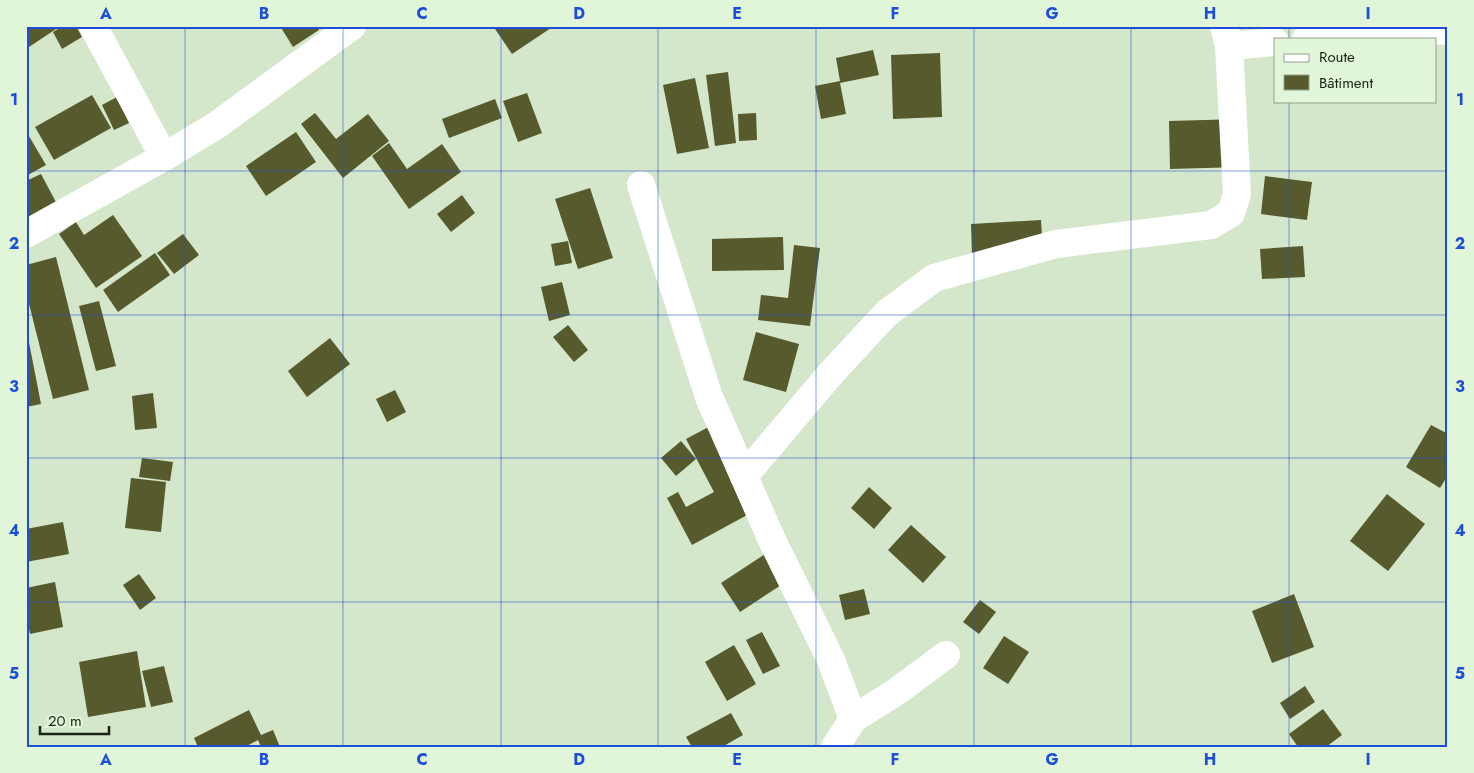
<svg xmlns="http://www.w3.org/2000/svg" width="1474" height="773" font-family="Jost,sans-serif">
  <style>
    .building { fill: #565a2d }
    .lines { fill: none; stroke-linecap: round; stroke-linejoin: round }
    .minor { stroke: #fff; stroke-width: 28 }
    .grid { fill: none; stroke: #1d4ed8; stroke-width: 1; stroke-opacity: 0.55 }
    .neatline { fill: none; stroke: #1d4ed8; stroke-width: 2 }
    .grid-label { font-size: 16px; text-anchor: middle; font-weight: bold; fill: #1d4ed8 }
  </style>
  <rect width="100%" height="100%" fill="#d4e7cb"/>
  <!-- building -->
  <g class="building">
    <path d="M26,26H54L56,29L26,49Z"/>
    <path d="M63,26H76L82,37L62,49L53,32Z"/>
    <path d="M280,26H317L319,30L293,47Z"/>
    <path d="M493,26H554L512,54Z"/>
    <path d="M873,50L879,75L840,83L846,114L821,119L815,86L840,81L836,58Z"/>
    <path d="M940,53L942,117L893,119L891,55Z"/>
    <path d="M728,72L736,143L715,146L706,75Z"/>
    <path d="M695,78L709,148L677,154L663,85Z"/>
    <path d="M527,93L542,133L518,142L503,101Z"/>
    <path d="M92,95L111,128L54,160L35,127Z"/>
    <path d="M117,97L129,123L114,130L102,105Z"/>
    <path d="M495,99L502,118L449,138L442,119Z"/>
    <path d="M315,113L336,139L368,114L389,141L343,178L301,124Z"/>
    <path d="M756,113L757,140L739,141L738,114Z"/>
    <path d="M1240,119L1241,167L1170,169L1169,121Z"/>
    <path d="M26,131L46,165L26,176Z"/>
    <path d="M296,132L316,162L266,196L246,166Z"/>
    <path d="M389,143L407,169L442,144L461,172L409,209L372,156Z"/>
    <path d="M41,174L58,206L26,222V181Z"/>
    <path d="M1265,176L1312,182L1307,220L1261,214Z"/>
    <path d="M590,188L613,258L578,269L555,199Z"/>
    <path d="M462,195L475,213L451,232L437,214Z"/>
    <path d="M113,215L142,256L96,288L59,234L76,222L84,235Z"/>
    <path d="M1041,220L1043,252L972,256L971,224Z"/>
    <path d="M183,234L199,255L174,274L157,253Z"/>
    <path d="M783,237L784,270L712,271V239Z"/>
    <path d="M568,241L572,263L555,266L551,244Z"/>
    <path d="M794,245L820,248L810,326L758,320L761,295L788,298Z"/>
    <path d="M1303,246L1305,277L1262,279L1260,249Z"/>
    <path d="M155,253L170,275L118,312L103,290Z"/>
    <path d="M56,257L89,390L53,399L26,292V265Z"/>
    <path d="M562,282L570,315L549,321L541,287Z"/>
    <path d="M99,301L116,366L96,371L79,306Z"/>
    <path d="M568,325L588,350L574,362L553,337Z"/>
    <path d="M26,327L41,404L26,407Z"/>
    <path d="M756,332L799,344L786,392L743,380Z"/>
    <path d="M330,338L350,364L307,397L288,371Z"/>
    <path d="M395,390L406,412L387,422L376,399Z"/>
    <path d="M153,393L157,428L135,430L132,396Z"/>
    <path d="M716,423L760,508L692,545L667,498L678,492L686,507L714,492L686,439Z"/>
    <path d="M1431,425L1448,434V475L1440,488L1406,467Z"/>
    <path d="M681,441L696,459L676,476L661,458Z"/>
    <path d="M142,458L173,462L170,481L139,477Z"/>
    <path d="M131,478L166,482L161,532L125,528Z"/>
    <path d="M869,487L892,508L874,529L851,508Z"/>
    <path d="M1387,494L1425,524L1388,571L1350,541Z"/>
    <path d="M63,522L69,554L26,562V529Z"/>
    <path d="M911,525L946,557L923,583L888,550Z"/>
    <path d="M779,545L798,574L740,612L721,583Z"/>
    <path d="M139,574L156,598L140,610L123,585Z"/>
    <path d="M55,582L63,627L30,634L26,614V588Z"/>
    <path d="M864,589L870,614L845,620L839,595Z"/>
    <path d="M1294,594L1314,647L1272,663L1252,611Z"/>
    <path d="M980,600L996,612L979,634L963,622Z"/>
    <path d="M762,632L780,666L763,674L746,640Z"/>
    <path d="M1004,636L1029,652L1008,684L983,668Z"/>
    <path d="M734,645L756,684L727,701L705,662Z"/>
    <path d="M137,651L146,707L88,717L79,662Z"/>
    <path d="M164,666L173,702L151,707L142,671Z"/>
    <path d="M1305,686L1315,702L1290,719L1280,703Z"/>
    <path d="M1323,709L1342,735L1326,747H1298L1289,734Z"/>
    <path d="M249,710L261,735L273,730L280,747H261L258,740L245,747H198L194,738Z"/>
    <path d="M731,713L743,735L722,747H692L686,737Z"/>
  </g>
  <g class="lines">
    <!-- minor -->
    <g class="minor">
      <path d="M93,26L164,157"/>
      <path d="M1306,39L1408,29L1448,31"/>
      <path d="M1229,46L1275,42"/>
      <path d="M641,185L709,397L772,540L831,660L853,719L835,747"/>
      <path d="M26,234L164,157L217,125L352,26"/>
      <path d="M744,476L833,371L887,313L934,278L1056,244L1211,225L1231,213L1237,194L1229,46L1224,26"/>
      <path d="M853,719L896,692L946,655"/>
    </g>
  </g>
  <!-- grid -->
  <path class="grid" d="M185,26V747M343,26V747M501,26V747M658,26V747M816,26V747M974,26V747M1131,26V747M1289,26V39M1289,101V747M26,171H1448M26,315H1448M26,458H1448M26,602H1448"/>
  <!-- border -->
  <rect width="1474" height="773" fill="none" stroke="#e1f5d8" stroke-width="55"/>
  <!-- legend -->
  <rect x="1274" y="38" width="162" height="65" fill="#e1f5d8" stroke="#92a18b"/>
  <rect x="1284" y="54" width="25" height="8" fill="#ffffff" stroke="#92a18b"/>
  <text x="1319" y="62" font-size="15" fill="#1b2217">Route</text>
  <rect x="1284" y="75" width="25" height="15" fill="#565a2d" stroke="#92a18b"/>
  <text x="1319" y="88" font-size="15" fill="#1b2217">Bâtiment</text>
  <!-- scale -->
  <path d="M40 726v8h69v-8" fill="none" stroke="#1b2217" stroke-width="2.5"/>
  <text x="48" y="726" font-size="15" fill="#1b2217" stroke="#e1f5d8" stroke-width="4" paint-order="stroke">20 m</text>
  <rect x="28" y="28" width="1418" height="718" class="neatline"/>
  <g class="grid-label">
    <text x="106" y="19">A</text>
    <text x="264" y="19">B</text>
    <text x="422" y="19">C</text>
    <text x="579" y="19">D</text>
    <text x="737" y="19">E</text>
    <text x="895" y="19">F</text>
    <text x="1052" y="19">G</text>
    <text x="1210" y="19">H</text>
    <text x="1368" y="19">I</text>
    <text x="14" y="105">1</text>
    <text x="1460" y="105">1</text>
    <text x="14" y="249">2</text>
    <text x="1460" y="249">2</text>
    <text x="14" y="392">3</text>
    <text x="1460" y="392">3</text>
    <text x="14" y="536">4</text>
    <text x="1460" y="536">4</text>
    <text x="14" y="679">5</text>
    <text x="1460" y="679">5</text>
    <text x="106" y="765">A</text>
    <text x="264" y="765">B</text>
    <text x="422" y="765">C</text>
    <text x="579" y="765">D</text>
    <text x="737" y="765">E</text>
    <text x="895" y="765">F</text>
    <text x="1052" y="765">G</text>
    <text x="1210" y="765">H</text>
    <text x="1368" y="765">I</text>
  </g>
</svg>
